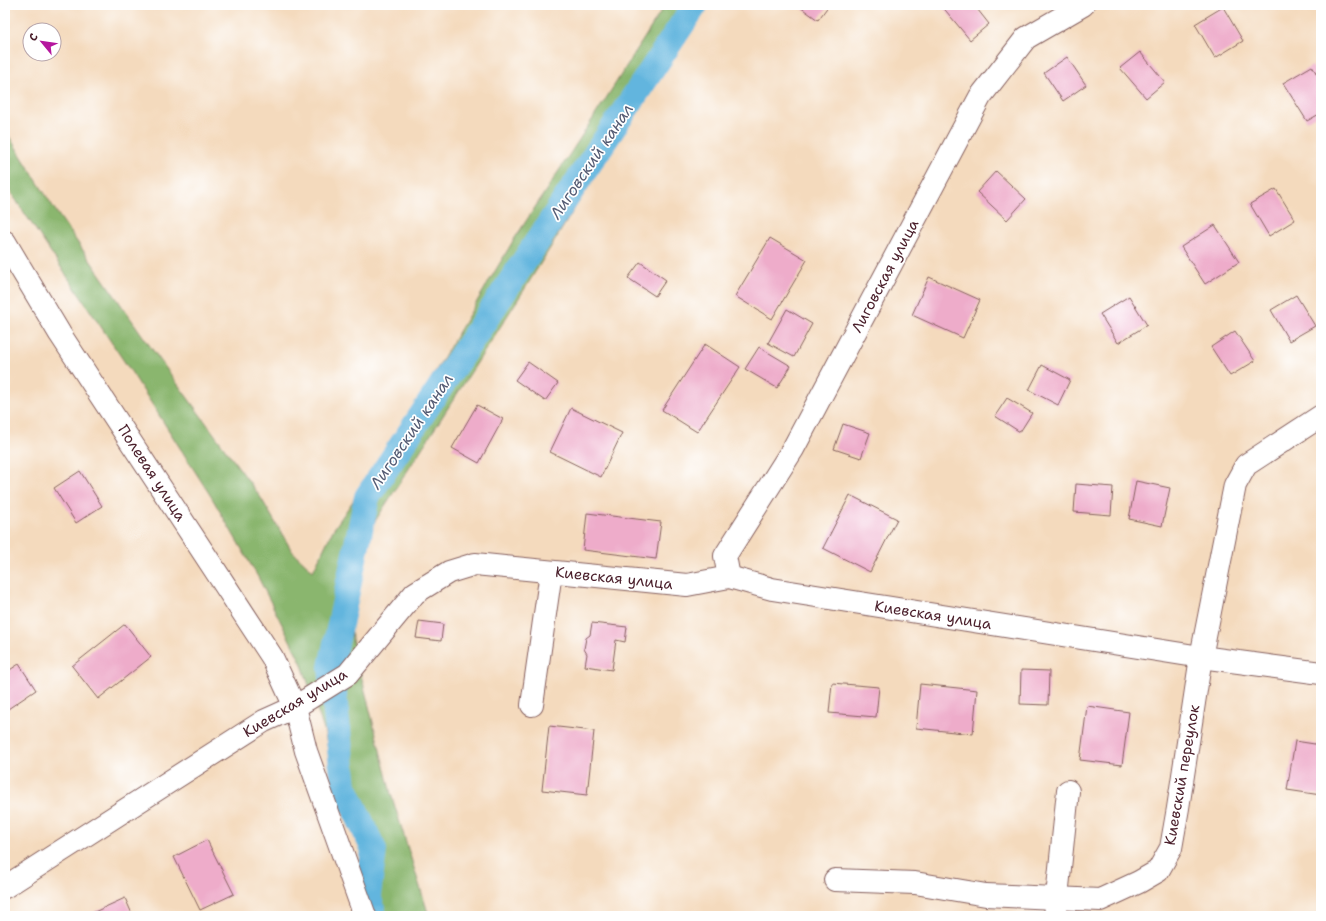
<svg xmlns="http://www.w3.org/2000/svg" width="1326" height="921" font-family="'Shantell Sans',sans-serif">
  <style>
    .forest { fill: #8ab66e; stroke: #6a6a4c }
    .lines { fill: none; stroke-linecap: round; stroke-linejoin: round }
    .canal { stroke: #62b5de; stroke-width: 26 }
    .building { fill: #eeacca }
    .minor-casing { stroke: #86605e; stroke-width: 24 }
    .minor { stroke: #fff; stroke-width: 22 }
    .labels { text-anchor: middle; stroke-width: 3.5; stroke-linejoin: round; paint-order: stroke }
    .street-label { font-size: 15px; fill: #4a1f2b; stroke: #fff }
    .water-label { font-size: 16px; font-style: italic; fill: #545b73; stroke: #fff }
  </style>
  <rect width="100%" height="100%" fill="#fff"/>
  <filter id="ink" filterUnits="userSpaceOnUse"><feTurbulence type="fractalNoise" baseFrequency=".025" numOctaves="2"/><feDisplacementMap in="SourceGraphic" scale="8" xChannelSelector="R" yChannelSelector="G"/><feConvolveMatrix kernelMatrix="1 2 1 2 8 2 1 2 1" color-interpolation-filters="sRGB"/></filter>
  <filter id="wash" filterUnits="userSpaceOnUse"><feTurbulence type="fractalNoise" baseFrequency=".012" numOctaves="4" result="noise"/><feDisplacementMap in="SourceGraphic" scale="16" xChannelSelector="R" yChannelSelector="G"/><feGaussianBlur stdDeviation="0.9" result="paint"/><feColorMatrix in="noise" values="0 0 0 0 0 0 0 0 0 0 0 0 0 0 0 0 0 1.4 0 .05"/><feComposite in="paint" operator="in"/></filter>
  <g filter="url(#wash)">
    <rect width="100%" height="100%" fill="#f4dabd"/>
    <!-- forest -->
    <path class="forest" d="M665,5H707L640,103L524,290L370,529L350,614L352,639L391,794L429,916H378L364,851L338,795L324,730L301,662L258,577L212,498L134,376L5,184V130L57,213L152,349L261,498L292,551L313,571L333,530L392,444L513,241L605,100Z"/>
    <g class="lines">
      <!-- canal -->
      <path class="canal" d="M374,916L368,895L374,850L344,786L331,667L367,497L695,5"/>
    </g>
    <g id="blocks">
      <!-- building -->
      <g class="building">
        <path d="M802,5H829L818,20L800,7Z"/>
        <path d="M941,5H974L989,24L970,40Z"/>
        <path d="M1223,7L1243,41L1215,58L1195,24Z"/>
        <path d="M1140,52L1165,82L1146,98L1120,68Z"/>
        <path d="M1067,57L1086,85L1063,101L1044,73Z"/>
        <path d="M1312,66L1321,81V113L1307,121L1283,83Z"/>
        <path d="M996,171L1026,199L1007,220L977,192Z"/>
        <path d="M1276,189L1295,220L1269,236L1250,204Z"/>
        <path d="M1215,225L1239,262L1205,284L1181,247Z"/>
        <path d="M770,238L807,260L772,319L735,296Z"/>
        <path d="M640,262L666,280L655,296L628,278Z"/>
        <path d="M929,277L980,300L963,338L912,315Z"/>
        <path d="M1296,295L1315,326L1289,341L1271,310Z"/>
        <path d="M1129,296L1147,325L1118,343L1100,314Z"/>
        <path d="M787,309L812,324L794,357L768,343Z"/>
        <path d="M1235,331L1255,361L1230,376L1211,347Z"/>
        <path d="M705,344L740,367L697,432L662,410Z"/>
        <path d="M759,347L791,366L777,388L745,369Z"/>
        <path d="M528,362L558,383L545,401L515,380Z"/>
        <path d="M1042,365L1070,380L1058,405L1029,390Z"/>
        <path d="M1007,398L1032,413L1020,432L995,416Z"/>
        <path d="M477,405L503,419L479,463L452,448Z"/>
        <path d="M571,408L622,433L601,477L550,452Z"/>
        <path d="M843,424L870,433L861,458L834,449Z"/>
        <path d="M80,471L102,506L76,523L54,488Z"/>
        <path d="M1136,481L1170,488L1162,526L1129,519Z"/>
        <path d="M1076,484L1113,487L1111,515L1074,512Z"/>
        <path d="M850,495L897,519L870,572L823,548Z"/>
        <path d="M587,513L661,522L656,559L583,550Z"/>
        <path d="M419,621L443,624L441,641L416,638Z"/>
        <path d="M592,623L627,627L625,642L616,640L612,670L585,666L587,654L584,649L586,638L590,635Z"/>
        <path d="M125,624L151,657L98,699L72,666Z"/>
        <path d="M19,664L36,690L5,711V673Z"/>
        <path d="M1021,670L1049,671L1048,705L1020,704Z"/>
        <path d="M832,683L879,687L876,717L829,713Z"/>
        <path d="M920,684L977,690L973,734L916,728Z"/>
        <path d="M1087,706L1129,712L1122,765L1080,760Z"/>
        <path d="M549,726L594,731L587,795L542,790Z"/>
        <path d="M1295,741L1321,745V795L1287,790Z"/>
        <path d="M207,840L234,894L200,910L174,857Z"/>
        <path d="M125,898L133,916H91L90,914Z"/>
      </g>
    </g>
  </g>
  <g filter="url(#ink)">
    <use href="#blocks" fill-opacity="0" stroke="#86605e" stroke-width="1"/>
    <g class="lines">
      <!-- minor casing -->
      <g class="minor-casing">
        <g id="minor">
          <path d="M5,242L60,334L272,657L295,707L306,751L365,916"/>
          <path d="M729,577L725,556L793,449L980,97L1026,38L1083,5"/>
          <path d="M532,705L551,572"/>
          <path d="M835,880L915,883L986,895L1100,900L1139,882L1158,871L1171,848L1178,808L1201,657L1235,485L1246,465L1321,416"/>
          <path d="M5,887L264,721L295,707L348,674L415,593L449,572L475,564L687,585L729,577L772,589L1201,657L1321,673"/>
          <path d="M1055,916L1068,791"/>
        </g>
      </g>
      <!-- minor -->
      <use href="#minor" class="minor"/>
    </g>
  </g>
  <g class="labels">
    <!-- street labels -->
    <g class="street-label">
      <text transform="translate(885 276) rotate(-62)" y="5">Лиговская улица</text>
      <text transform="translate(152 473) rotate(57)" y="5">Полевая улица</text>
      <text transform="translate(614 578) rotate(6)" y="5">Киевская улица</text>
      <text transform="translate(933 615) rotate(9)" y="5">Киевская улица</text>
      <text transform="translate(295 703) rotate(-31)" y="5">Киевская улица</text>
      <text transform="translate(1182 775) rotate(-80)" y="5">Киевский переулок</text>
    </g>
    <!-- water labels -->
    <g class="water-label">
      <text transform="translate(591 161) rotate(-56)" y="6">Лиговский канал</text>
      <text transform="translate(411 431) rotate(-56)" y="6">Лиговский канал</text>
    </g>
  </g>
  <!-- margin -->
  <rect width="1326" height="921" fill="none" stroke="#fff" stroke-width="20"/>
  <!-- north arrow -->
  <g transform="translate(42 42) rotate(299)"><circle r="19" fill="#ffffff" stroke="#b7a5aa"/>
  <path d="M0-3L7 15L0 10L-7 15Z" fill="#b5179e"/>
  <text y="-6" font-size="11" font-weight="bold" text-anchor="middle" fill="#4a1f2b">С</text>
  </g>
</svg>
